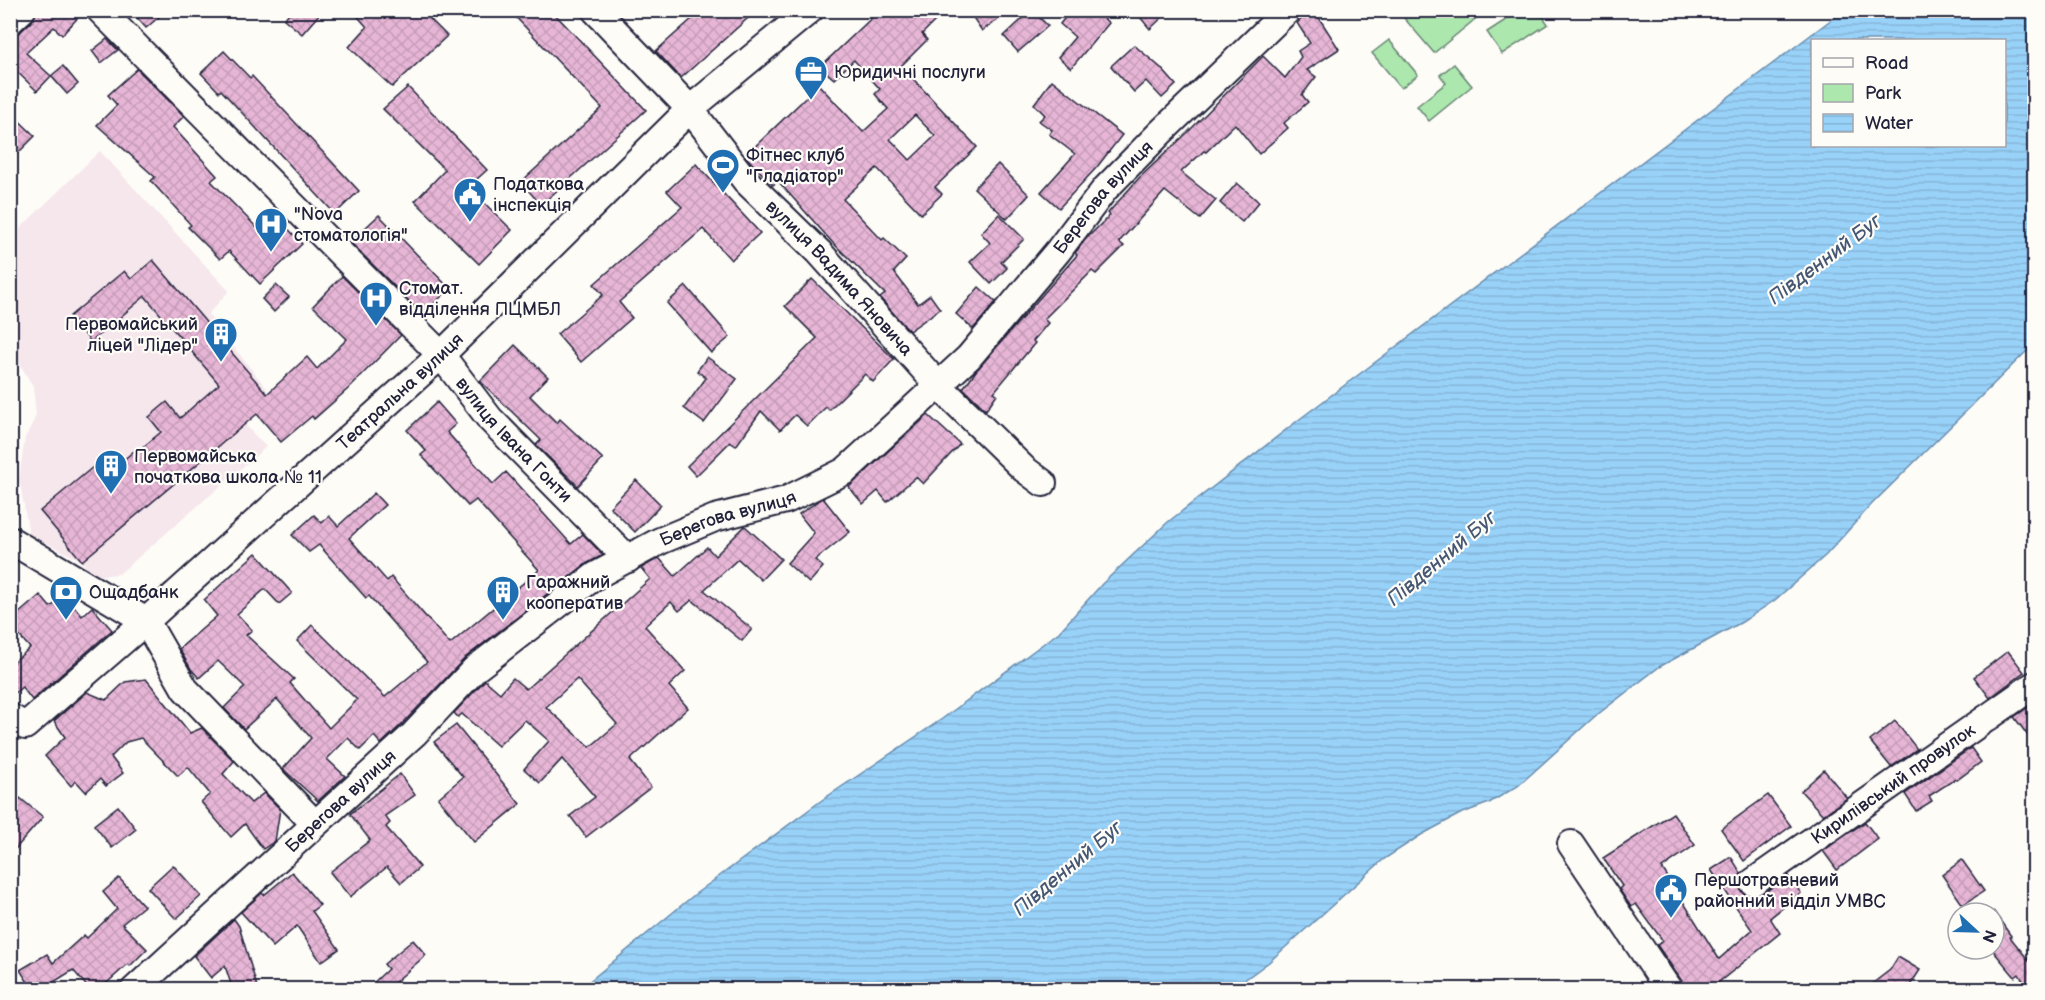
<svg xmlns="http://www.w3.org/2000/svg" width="2045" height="1000" font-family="'Balsamiq Sans',sans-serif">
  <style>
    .built { fill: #f6e7ed }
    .green { fill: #ace7ad; stroke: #678474; stroke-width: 1.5 }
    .water { fill: url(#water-rules); stroke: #698cad; stroke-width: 1.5; fill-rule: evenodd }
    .building { fill: url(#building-cross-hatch); stroke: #22223b; stroke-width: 1.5; fill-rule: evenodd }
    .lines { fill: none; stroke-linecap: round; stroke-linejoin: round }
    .minor-casing { stroke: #22223b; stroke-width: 30 }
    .minor { stroke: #fdfcf7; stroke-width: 26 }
    .labels { text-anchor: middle; stroke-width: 4.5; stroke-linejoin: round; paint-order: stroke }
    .poi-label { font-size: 18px; fill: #22223b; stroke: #fdfcf7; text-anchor: start }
    .street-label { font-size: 18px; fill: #22223b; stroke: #fdfcf7 }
    .water-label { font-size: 20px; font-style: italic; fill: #465774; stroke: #fdfcf7 }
  </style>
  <defs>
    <pattern id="water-rules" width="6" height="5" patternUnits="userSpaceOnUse" patternTransform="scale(1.5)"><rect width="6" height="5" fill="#99d2f9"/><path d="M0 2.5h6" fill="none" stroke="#84b4d6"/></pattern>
    <pattern id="building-cross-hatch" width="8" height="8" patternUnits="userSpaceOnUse" patternTransform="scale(1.5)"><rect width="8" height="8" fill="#e7b6d6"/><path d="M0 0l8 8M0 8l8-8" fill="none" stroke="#c69cb9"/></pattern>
  </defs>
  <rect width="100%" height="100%" fill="#fdfcf7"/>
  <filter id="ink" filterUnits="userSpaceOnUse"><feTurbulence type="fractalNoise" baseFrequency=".0167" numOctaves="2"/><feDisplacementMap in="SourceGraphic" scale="12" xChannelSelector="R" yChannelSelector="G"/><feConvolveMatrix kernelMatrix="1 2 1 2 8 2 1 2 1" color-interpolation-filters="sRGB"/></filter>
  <g filter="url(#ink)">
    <!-- built -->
    <path class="built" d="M100,151L229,291L208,314L267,389L266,393L238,417L266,447L119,574L92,576L82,561L29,534L19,478L25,438L36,416L33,386L11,350V237Z"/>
    <!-- green -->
    <g class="green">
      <path d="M1521,10L1539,11L1548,24L1502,54L1487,32Z"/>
      <path d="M1398,11H1485L1434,53Z"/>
      <path d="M1389,40L1418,75L1401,88L1372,53Z"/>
      <path d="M1454,64L1472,86L1429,121L1417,106L1446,83L1440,75Z"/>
    </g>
    <!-- water -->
    <path class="water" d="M1844,10L2034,11V344L1872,504L1826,555L1775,600L1742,622L1659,667L1593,718L1518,786L1489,803L1460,814L1421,835L1384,859L1269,962L1232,989H580L694,895L822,800L942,719L1059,632L1102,584L1168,522L1301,418ZM1812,40H2004V146H1812Z"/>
    <!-- building -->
    <g class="building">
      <path d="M37,10H85L62,35L54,27L26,53L51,76L37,91L12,67L10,69V36L20,32L32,21Z"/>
      <path d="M130,10H167L146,28Z"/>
      <path d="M292,10H323L302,34L284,19Z"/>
      <path d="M352,10H421L447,36L392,87L349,47L367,27Z"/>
      <path d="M509,10H551L646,110L541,205L521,182L602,108Z"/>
      <path d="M702,10H757L681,78L656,51Z"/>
      <path d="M880,10H946L922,34L927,40L901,66L977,147L935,187L942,194L921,214L877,168L843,199L882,240L884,238L906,259L894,272L918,304L930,295L940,309L909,331L880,298L885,294L832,242L778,181L773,185L745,156L819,85L863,132L888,109L875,94L880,89L854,60L834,79L820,67ZM915,115L935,136L910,160L890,139Z"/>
      <path d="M968,10H992L998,19L982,31Z"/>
      <path d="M1032,10L1048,26L1018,52L1004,36Z"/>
      <path d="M1071,10H1094L1109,23L1071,68L1058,57L1075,37L1060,24Z"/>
      <path d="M1134,10H1170L1150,29Z"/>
      <path d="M1312,10H1314L1339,49L1307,70L1316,77L1302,95L1308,102L1284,123L1288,128L1259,154L1235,124L1206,152L1204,151L1181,172L1216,200L1200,219L1165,191L1119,242L1124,246L1096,274L1092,271L1044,319L1048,323L1033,341L1035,343L994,392L997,394L986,410L963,388L976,371L1077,255L1075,253L1085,240L1110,215L1108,213L1139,178L1187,133L1263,56L1285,78L1301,57L1298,51L1310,43L1297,23Z"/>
      <path d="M107,39L118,50L101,63L92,51Z"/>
      <path d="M1134,45L1161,68L1176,85L1162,98L1146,81L1134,92L1111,66Z"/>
      <path d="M224,51L250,78L252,76L359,191L335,214L221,90L219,92L201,73Z"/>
      <path d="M63,66L78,84L67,94L51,76Z"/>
      <path d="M137,69L184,116L173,127L217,176L211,181L266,237L282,222L302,244L260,284L229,251L220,259L188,227L191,225L151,181L155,177L97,125L117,105L108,95Z"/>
      <path d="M1052,80L1122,135L1097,167L1059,208L1041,192L1075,154L1049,134L1052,130L1039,121L1045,115L1034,104Z"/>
      <path d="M408,87L487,170L468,187L512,230L479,264L415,201L445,170L383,109Z"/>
      <path d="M10,112L35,136L10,161Z"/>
      <path d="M696,164L760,233L731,260L703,229L619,302L632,318L581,362L557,334L603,295L594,284L682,207L667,191Z"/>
      <path d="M998,164L1029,195L1007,219L974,188Z"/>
      <path d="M1237,183L1259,202L1242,222L1220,203Z"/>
      <path d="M999,214L1024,239L1001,262L1007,268L991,284L970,262L990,243L981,233Z"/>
      <path d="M379,215L450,289L422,314L350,242Z"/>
      <path d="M153,260L267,394L307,357L317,369L347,339L313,306L342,276L401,335L348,389L314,419L312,416L281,442L257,414L82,561L40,511L99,462L108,473L134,451L136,453L161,432L149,417L167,402L180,418L219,384L145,296L91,342L70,316L124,271L131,279Z"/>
      <path d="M812,279L894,359L873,382L865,374L829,410L826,407L807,426L795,415L780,430L761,411L736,446L730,442L696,476L687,466L817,338L785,306Z"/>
      <path d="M276,285L289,297L274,312L262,299Z"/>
      <path d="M686,286L730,337L711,353L667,303Z"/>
      <path d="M979,287L996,302L973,329L956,314Z"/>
      <path d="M515,345L548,377L530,396L557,423L560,419L603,459L578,486L536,445L541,440L480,381Z"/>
      <path d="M707,357L737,379L704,423L684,408L706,378L697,371Z"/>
      <path d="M437,402L456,424L447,432L493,484L506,472L571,544L583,534L603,555L586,564L466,657L403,723L381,744L374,736L360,750L348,738L327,759L345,776L318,801L283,769L311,738L277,699L244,729L224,708L245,687L218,661L199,678L191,669L179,649L217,616L204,600L256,553L292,593L279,604L265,589L237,614L252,630L246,635L294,679L290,683L329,728L357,700L297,641L312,625L385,697L427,662L369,596L366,598L319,545L309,552L292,535L314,515L322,523L329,516L338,526L374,493L385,505L349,538L387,581L391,577L450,644L539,570L476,500L468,506L421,455L426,451L407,430Z"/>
      <path d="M928,415L960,444L923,484L916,477L887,502L878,491L863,504L849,487Z"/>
      <path d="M636,480L661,505L635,532L610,507Z"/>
      <path d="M823,498L850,532L815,560L823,567L809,583L787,563L814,533L799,514Z"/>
      <path d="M745,526L781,559L761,580L738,559L704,590L752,629L742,641L692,600L679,611L671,602L645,626L685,671L669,686L688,708L630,760L651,787L586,837L570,816L595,797L562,759L540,783L524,769L549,741L525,720L498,746L462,714L458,717L454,713L485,680L500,693L513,678L526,689L650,579L641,568L659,558L675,576L707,547L715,556ZM577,679L617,724L590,747L546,707Z"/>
      <path d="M40,595L50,607L56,603L65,614L74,606L82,616L92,607L112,630L32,700L22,687L10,697V665L30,648L10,625V621Z"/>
      <path d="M2008,651L2024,672L1990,698L1974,677Z"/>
      <path d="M146,679L190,733L202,728L234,761L223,774L251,803L264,793L280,809L275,841L263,849L245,824L231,837L201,802L210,794L188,767L178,776L141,738L126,742L111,757L123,773L106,786L100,779L86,792L76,781L71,786L45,756L65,737L54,721L87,692L106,700L125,682Z"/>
      <path d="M2034,703V744L2014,717Z"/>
      <path d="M1895,721L1917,749L1891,767L1870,741Z"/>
      <path d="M456,725L520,804L474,842L438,798L463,777L434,742Z"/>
      <path d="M1971,748L1981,762L1957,780L1955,779L1929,796L1932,801L1916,811L1905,794Z"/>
      <path d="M1824,770L1847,798L1823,815L1801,791Z"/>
      <path d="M400,774L415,795L385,816L390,823L386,827L420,867L401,883L387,867L350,897L330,872L370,840L350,814Z"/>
      <path d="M1768,795L1791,826L1744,861L1721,829Z"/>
      <path d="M20,798L43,817L10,855V810Z"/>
      <path d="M118,806L136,829L112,848L94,825Z"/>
      <path d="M1673,813L1695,845L1662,868L1719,959L1752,930L1711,870L1731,857L1741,873L1738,884L1741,891L1746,895L1754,897L1761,895L1788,876L1801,893L1770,918L1780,933L1709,990H1688L1657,945L1663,941L1636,904L1631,907L1619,889L1622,886L1603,858Z"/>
      <path d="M1865,822L1878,839L1837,870L1823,851Z"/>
      <path d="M1962,860L1984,891L1963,905L1942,875Z"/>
      <path d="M173,865L201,896L176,919L148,888Z"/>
      <path d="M292,872L320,905L312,911L339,949L321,962L297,926L273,947L241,912L262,893L264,895Z"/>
      <path d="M119,878L144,906L122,924L147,949L130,966L128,964L99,990H90L73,970L41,990H33L20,970L47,954L53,963L84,935L87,938L117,909L103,892Z"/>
      <path d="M1994,912L2011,936L2010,937L2034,967V990H2028L2019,974L2015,977L1994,952Z"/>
      <path d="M234,919L239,926L258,990H233L225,966L211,978L194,956Z"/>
      <path d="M413,940L426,955L386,990H366L388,969L384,964Z"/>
      <path d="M1898,957L1920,970L1907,990H1864L1890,970Z"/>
    </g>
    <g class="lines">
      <!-- minor casing -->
      <g class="minor-casing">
        <g id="minor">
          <path id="s1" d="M100,10L441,355L490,419L628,559"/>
          <path id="s2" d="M595,10L690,109L746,181L819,252L938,385L1024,469L1043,483"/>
          <path d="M10,21L22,10"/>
          <path d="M10,540L146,621L185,689L315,824"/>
          <path id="s3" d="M10,717L25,726L146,621L441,355L690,109L810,10"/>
          <path d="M1571,844L1669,990"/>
          <path id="s4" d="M1753,882L2034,685"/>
          <path id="s5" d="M134,990L414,734L475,669L595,576L660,541L715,518L786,500L845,471L969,357L1058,251L1105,189L1160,133L1288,10"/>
        </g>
      </g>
      <!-- minor -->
      <use href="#minor" class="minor"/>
    </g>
  </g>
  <!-- icons -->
  <defs>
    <g id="office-pin" transform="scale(1.725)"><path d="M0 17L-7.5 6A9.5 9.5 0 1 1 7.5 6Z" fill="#1f6fb2" stroke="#fdfcf7"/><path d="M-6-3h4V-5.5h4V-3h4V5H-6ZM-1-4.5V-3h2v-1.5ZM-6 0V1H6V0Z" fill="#fff"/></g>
    <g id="stadium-pin" transform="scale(1.725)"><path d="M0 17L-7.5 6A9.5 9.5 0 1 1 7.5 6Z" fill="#1f6fb2" stroke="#fdfcf7"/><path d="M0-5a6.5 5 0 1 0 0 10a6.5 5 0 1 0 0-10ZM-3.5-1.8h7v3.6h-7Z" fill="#fff"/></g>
    <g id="civic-pin" transform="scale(1.725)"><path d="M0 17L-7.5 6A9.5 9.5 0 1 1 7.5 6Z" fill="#1f6fb2" stroke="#fdfcf7"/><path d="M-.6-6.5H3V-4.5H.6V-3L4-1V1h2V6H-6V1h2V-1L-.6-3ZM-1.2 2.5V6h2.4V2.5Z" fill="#fff"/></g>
    <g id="hospital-pin" transform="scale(1.725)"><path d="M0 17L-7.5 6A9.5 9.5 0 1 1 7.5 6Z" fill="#1f6fb2" stroke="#fdfcf7"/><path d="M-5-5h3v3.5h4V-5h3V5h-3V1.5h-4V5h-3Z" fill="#fff"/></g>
    <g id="building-pin" transform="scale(1.725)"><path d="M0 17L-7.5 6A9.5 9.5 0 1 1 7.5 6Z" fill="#1f6fb2" stroke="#fdfcf7"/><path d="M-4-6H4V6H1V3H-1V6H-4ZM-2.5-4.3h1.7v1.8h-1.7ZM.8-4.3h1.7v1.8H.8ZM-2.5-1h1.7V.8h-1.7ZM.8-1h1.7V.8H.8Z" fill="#fff"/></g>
    <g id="bank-pin" transform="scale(1.725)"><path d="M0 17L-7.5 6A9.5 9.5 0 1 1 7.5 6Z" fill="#1f6fb2" stroke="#fdfcf7"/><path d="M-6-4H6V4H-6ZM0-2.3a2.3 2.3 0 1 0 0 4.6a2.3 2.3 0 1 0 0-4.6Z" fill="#fff"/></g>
  </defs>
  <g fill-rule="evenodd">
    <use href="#office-pin" x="811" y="72"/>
    <use href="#stadium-pin" x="723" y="165"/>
    <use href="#civic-pin" x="470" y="194"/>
    <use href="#hospital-pin" x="271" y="224"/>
    <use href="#hospital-pin" x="376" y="298"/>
    <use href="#building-pin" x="221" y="334"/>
    <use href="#building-pin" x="111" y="466"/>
    <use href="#bank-pin" x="66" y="592"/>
    <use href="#building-pin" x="503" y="592"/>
    <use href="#civic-pin" x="1671" y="890"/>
  </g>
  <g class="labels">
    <!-- poi labels -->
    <g class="poi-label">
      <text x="834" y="78">Юридичні послуги</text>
      <text x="746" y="161">Фітнес клуб<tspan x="746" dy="21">"Гладіатор"</tspan></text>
      <text x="493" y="190">Податкова<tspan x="493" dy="21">інспекція</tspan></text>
      <text x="294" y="220">"Nova<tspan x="294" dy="21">стоматологія"</tspan></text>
      <text x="399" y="294">Стомат.<tspan x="399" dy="21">відділення ПЦМБЛ</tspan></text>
      <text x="198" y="330" text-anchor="end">Первомайський<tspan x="198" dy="21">ліцей "Лідер"</tspan></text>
      <text x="134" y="462">Первомайська<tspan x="134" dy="21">початкова школа № 11</tspan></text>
      <text x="526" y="588">Гаражний<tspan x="526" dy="21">кооператив</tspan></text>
      <text x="89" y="598">Ощадбанк</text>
      <text x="1694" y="886">Першотравневий<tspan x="1694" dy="21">районний відділ УМВС</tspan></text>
    </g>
    <!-- street labels -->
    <g class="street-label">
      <text dy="6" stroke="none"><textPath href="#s5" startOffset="1270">Берегова вулиця</textPath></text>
      <text dy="6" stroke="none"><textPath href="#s2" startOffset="363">вулиця Вадима Яновича</textPath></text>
      <text dy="6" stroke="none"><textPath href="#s3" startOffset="520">Театральна вулиця</textPath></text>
      <text dy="6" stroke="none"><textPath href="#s1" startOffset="597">вулиця Івана Гонти</textPath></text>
      <text dy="6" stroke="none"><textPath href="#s5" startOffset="766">Берегова вулиця</textPath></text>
      <text dy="6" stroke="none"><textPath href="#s4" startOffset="171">Кирилівський провулок</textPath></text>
      <text dy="6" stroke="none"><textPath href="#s5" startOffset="280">Берегова вулиця</textPath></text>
    </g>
    <!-- water labels -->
    <g class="water-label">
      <text transform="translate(1824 259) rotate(-37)" y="7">Південний Буг</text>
      <text transform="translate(1441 558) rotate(-40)" y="7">Південний Буг</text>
      <text transform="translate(1067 868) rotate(-40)" y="7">Південний Буг</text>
    </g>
  </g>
  <!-- margin -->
  <rect width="2045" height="1000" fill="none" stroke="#fdfcf7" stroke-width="36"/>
  <rect x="18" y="18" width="2009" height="964" fill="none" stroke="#22223b" stroke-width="2" filter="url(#ink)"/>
  <!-- legend -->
  <rect x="1811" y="39" width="195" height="108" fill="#fdfcf7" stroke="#a5a5ac" stroke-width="1.5"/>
  <rect x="1823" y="58" width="30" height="9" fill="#fdfcf7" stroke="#a5a5ac" stroke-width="1.5"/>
  <text x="1865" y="69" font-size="18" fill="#22223b">Road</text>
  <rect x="1823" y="84" width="30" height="18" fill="#ace7ad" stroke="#a5a5ac" stroke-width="1.5"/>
  <text x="1865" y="99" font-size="18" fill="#22223b">Park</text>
  <rect x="1823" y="114" width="30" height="18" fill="url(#water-rules)" stroke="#a5a5ac" stroke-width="1.5"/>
  <text x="1865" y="129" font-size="18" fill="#22223b">Water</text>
  <!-- north arrow -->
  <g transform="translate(1976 931) rotate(112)"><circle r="28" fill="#fdfcf7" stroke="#a5a5ac" stroke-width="1.5"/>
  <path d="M0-4.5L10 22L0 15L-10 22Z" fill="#1f6fb2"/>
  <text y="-9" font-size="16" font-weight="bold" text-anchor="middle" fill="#22223b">N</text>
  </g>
</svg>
